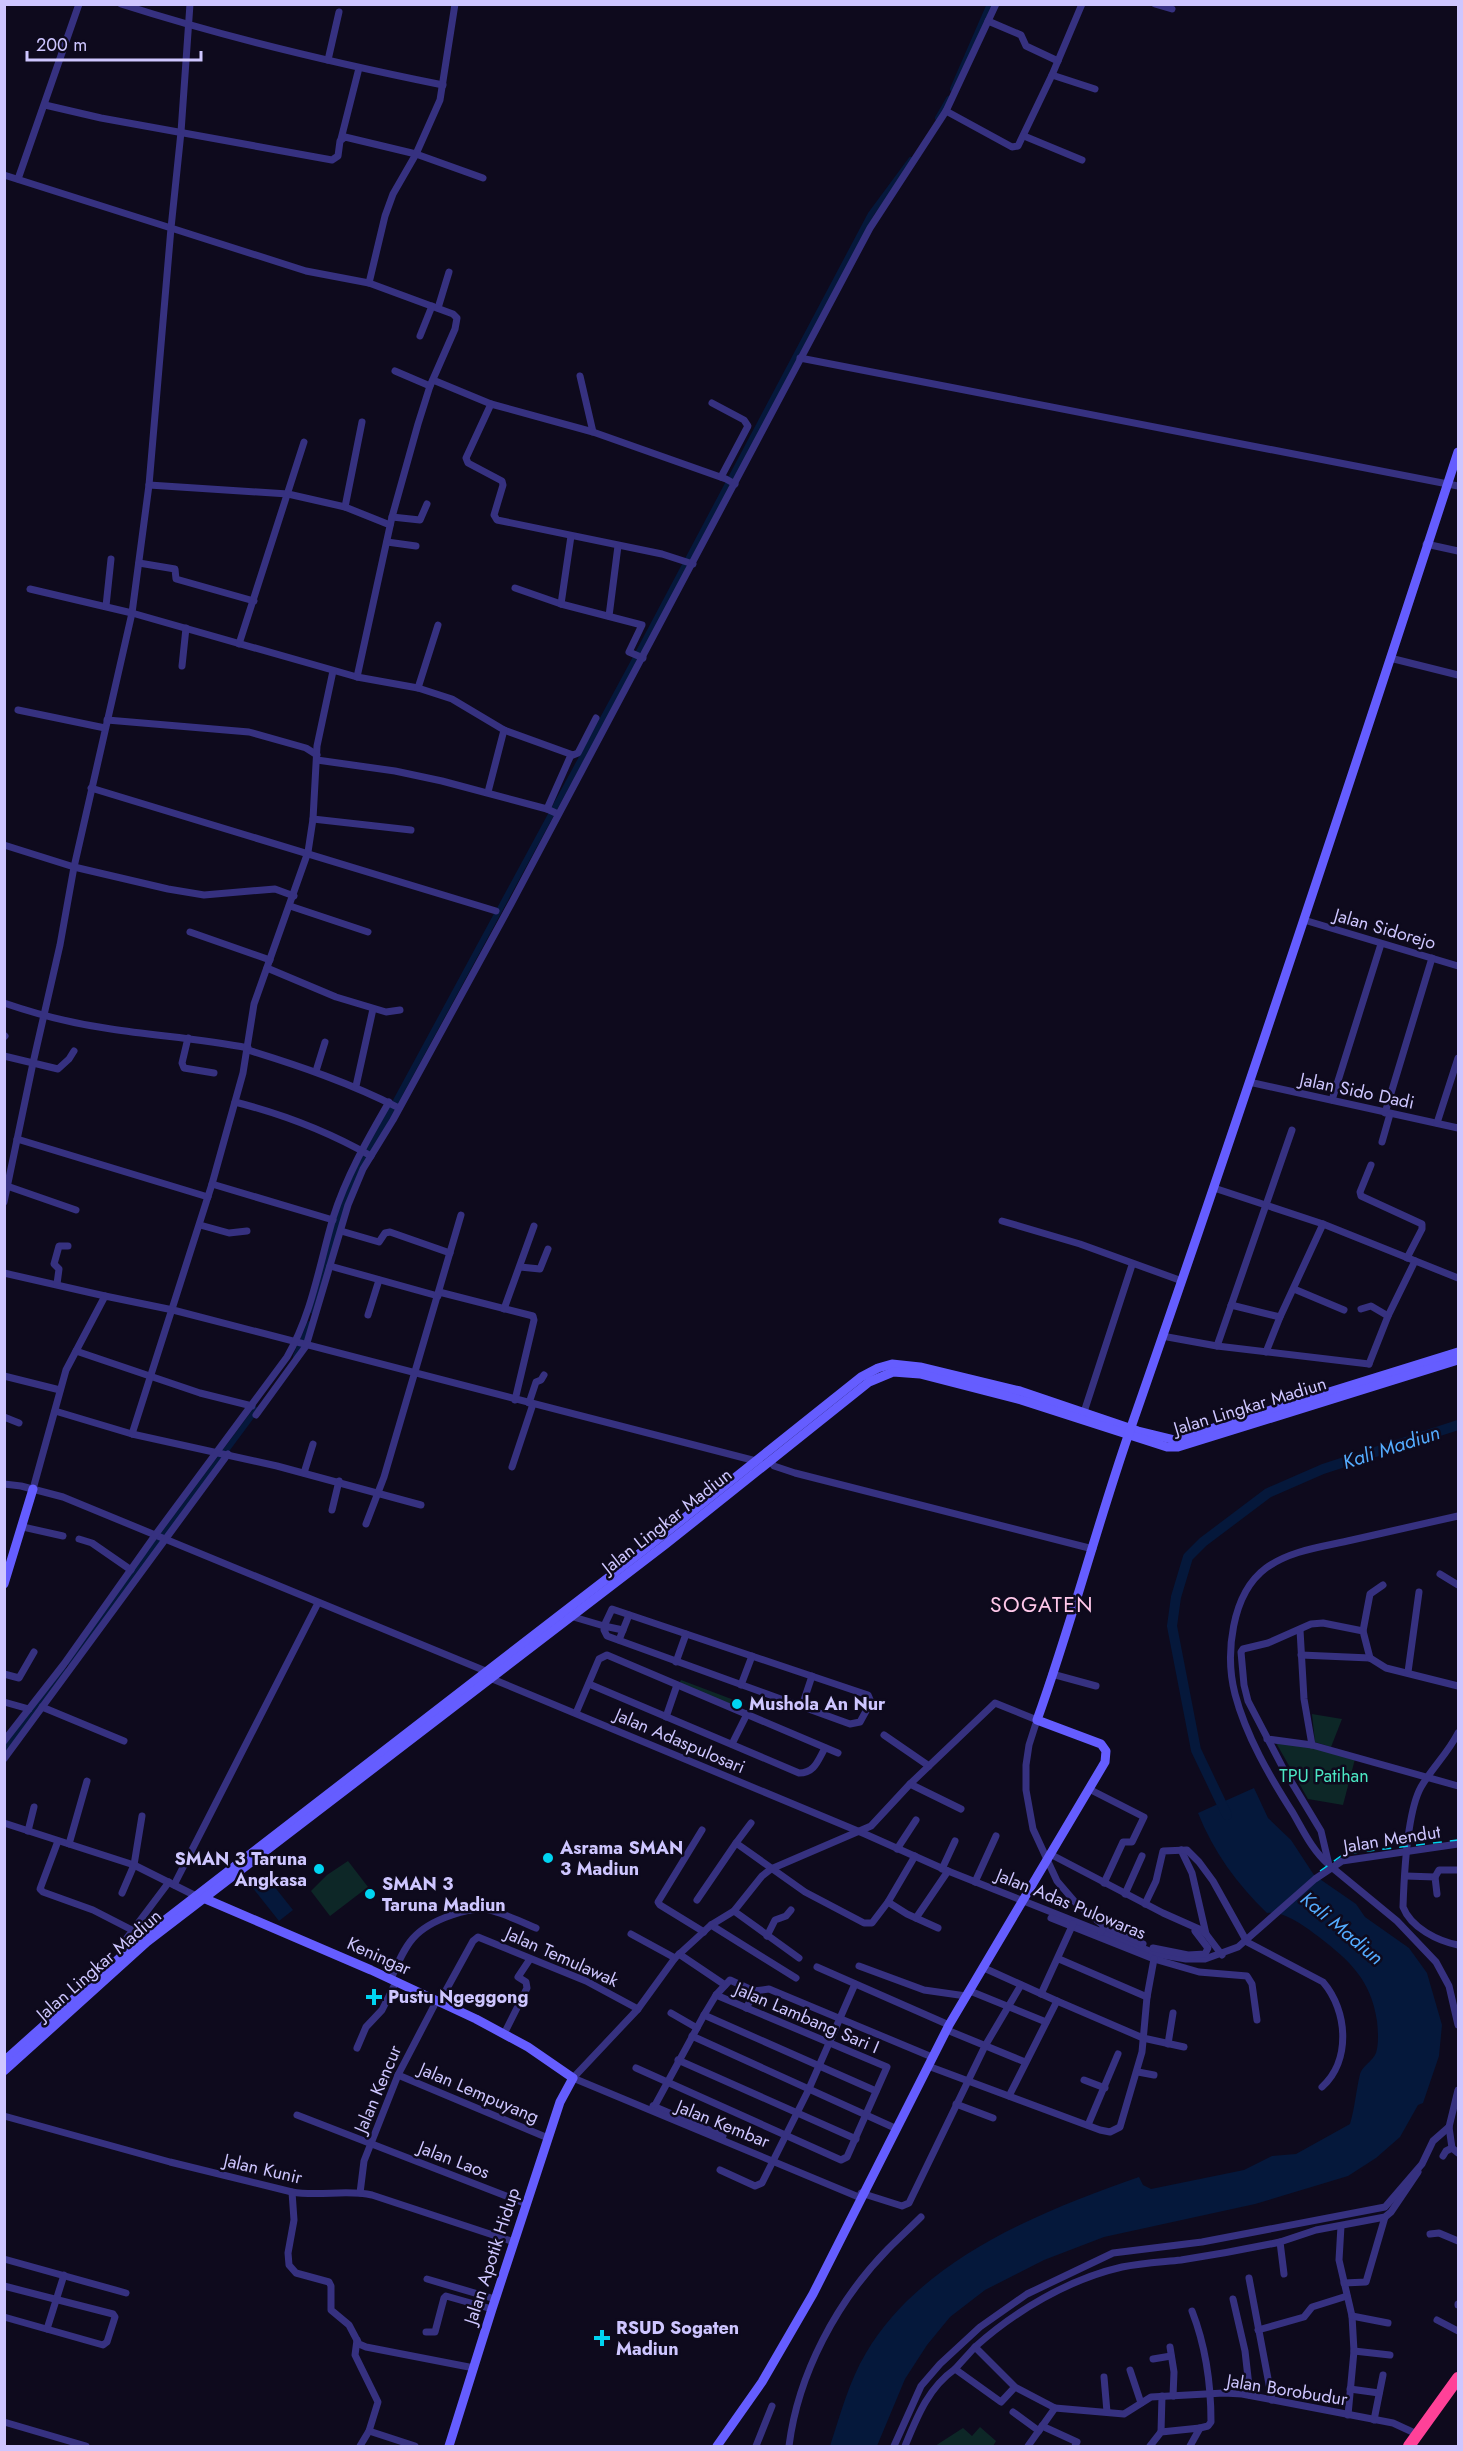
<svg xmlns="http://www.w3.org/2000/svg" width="1463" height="2451" font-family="Jost,sans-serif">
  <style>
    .green { fill: #0d2727 }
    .water { fill: #05183b }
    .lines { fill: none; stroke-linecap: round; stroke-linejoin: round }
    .canal { stroke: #05183b; stroke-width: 6 }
    .river { stroke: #05183b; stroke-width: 10 }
    .street { stroke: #363180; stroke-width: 7 }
    .secondary { stroke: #655dff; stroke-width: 9 }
    .highway { stroke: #ff4198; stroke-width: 12 }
    .rail { stroke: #00d4f1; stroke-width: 1.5; stroke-dasharray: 9 8; stroke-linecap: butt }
    .poi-dot { fill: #00d4f1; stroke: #0e0a1d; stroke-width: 2 }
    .labels { text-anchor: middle; stroke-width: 5; stroke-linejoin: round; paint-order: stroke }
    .street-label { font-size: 18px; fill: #cec6ff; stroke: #0e0a1d }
    .poi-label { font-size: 18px; font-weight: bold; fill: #cec6ff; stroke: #0e0a1d; text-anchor: start }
    .park-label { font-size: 18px; fill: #4be7c3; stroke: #0e0a1d }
    .water-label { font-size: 20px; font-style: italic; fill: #54acff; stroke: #0e0a1d }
    .quarter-label { font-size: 21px; letter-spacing: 1.5px; fill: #ffc8ea; stroke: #0e0a1d }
  </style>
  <rect width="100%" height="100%" fill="#0e0a1d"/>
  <!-- green -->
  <g class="green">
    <path d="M681,1680L734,1700L732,1706L679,1684Z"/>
    <path d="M1312,1714L1342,1719L1331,1747L1315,1742Z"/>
    <path d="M1275,1741L1302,1744L1355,1759L1343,1805L1308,1799Z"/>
    <path d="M348,1861L368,1887L330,1916L311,1891L327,1875Z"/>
    <path d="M980,2427L996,2441L993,2446H935L963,2428L972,2436Z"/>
  </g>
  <!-- water -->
  <g class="water">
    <path d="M1254,1788L1268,1818L1291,1840L1314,1875L1356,1904L1365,1917L1409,1948L1427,1973L1442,2025L1439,2056L1423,2103L1418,2105L1400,2137L1376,2158L1348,2176L1255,2204L1104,2237L1044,2260L985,2290L950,2317L927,2345L905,2379L877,2446H830C840,2416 849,2381 866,2353C921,2259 1041,2211 1139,2177L1143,2185L1151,2189L1244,2170L1272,2156L1296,2154L1350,2124C1355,2107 1356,2091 1360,2074C1362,2066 1373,2061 1376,2053C1379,2043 1378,2031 1377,2021C1371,1980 1350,1961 1319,1937C1304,1926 1285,1911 1267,1913C1237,1884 1213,1851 1198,1813Z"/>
    <path d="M266,1876L293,1910L279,1921L252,1887Z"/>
  </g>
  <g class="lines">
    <!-- canal -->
    <g class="canal">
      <path d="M953,89L990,4"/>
      <path d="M938,118L949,99"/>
      <path d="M313,1311L336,1226L351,1184L632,665L871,214L911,160"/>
      <path d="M296,1356L310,1324"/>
      <path d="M69,1662L256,1410"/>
      <path d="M4,1749L63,1670"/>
    </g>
    <!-- river -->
    <path class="river" d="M1227,1815L1196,1750L1172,1626L1176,1597L1188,1557L1203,1542L1268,1493L1323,1469L1458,1425"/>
    <!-- street -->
    <g class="street">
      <path d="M121,4C227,38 334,63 443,85"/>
      <path d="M1155,4L1172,9"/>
      <path d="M988,21L1021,35L1026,46L1058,61"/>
      <path d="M328,60L339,12"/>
      <path d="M1052,75L1095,89"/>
      <path d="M45,105L101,118L332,160L338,156L340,141L345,137L416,154L483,178"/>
      <path d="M946,111L1012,147L1018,146L1052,75L1082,4"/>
      <path d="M1024,136L1082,160"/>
      <path d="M341,139L359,68"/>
      <path d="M4,175L171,228L149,485L132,613L74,867L60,945L33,1063L4,1202"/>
      <path d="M18,179L79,4"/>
      <path d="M369,283L385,216L393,194L416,154L440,100L455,4"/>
      <path d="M438,308L449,272"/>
      <path d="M420,336L432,306"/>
      <path d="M800,358L1458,486"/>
      <path d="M395,371L430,386"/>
      <path d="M580,376L593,432"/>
      <path d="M433,380L491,404L593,432L726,479L735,484"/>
      <path d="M712,403L744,420L748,426L721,477"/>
      <path d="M491,404L466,458L468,463L502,481L503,485L494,515L497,520L662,554L693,564"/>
      <path d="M149,485L288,494L345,507L390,525"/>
      <path d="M345,507L362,422"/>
      <path d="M392,517L420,520L427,504"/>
      <path d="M387,542L416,546"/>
      <path d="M1426,544L1458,551"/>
      <path d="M139,563L175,569L176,579L254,601"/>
      <path d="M515,588L561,604L642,625L629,652L643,658"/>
      <path d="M30,589L132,613L357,677L392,517L418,424L430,386L455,329L457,318L453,314L369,283L306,271L171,228L181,132L190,4"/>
      <path d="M561,604L571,536"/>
      <path d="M106,606L111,559"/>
      <path d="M609,616L618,546"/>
      <path d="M239,644L304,442"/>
      <path d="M1390,658L1458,675"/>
      <path d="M182,666L186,628"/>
      <path d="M357,677L418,688L452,699L504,730L573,755L578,753L596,718"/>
      <path d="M418,688L438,625"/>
      <path d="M18,710L105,728"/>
      <path d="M107,720L249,732L306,748L317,755"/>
      <path d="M317,760L395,771L442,781L547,809L558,814"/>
      <path d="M91,788L496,911"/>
      <path d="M488,792L504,730"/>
      <path d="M547,809L571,755"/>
      <path d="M313,819L411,830"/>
      <path d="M4,845L74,867L168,889L204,895L275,889L294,896"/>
      <path d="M290,906L368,932"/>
      <path d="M1304,920L1458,966"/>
      <path d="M190,932L270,960"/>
      <path d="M267,968L336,997L386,1012L400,1010"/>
      <path d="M4,1003C39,1015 75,1024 111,1029C157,1036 203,1039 248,1048"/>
      <path d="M4,1037L5,1036"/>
      <path d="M188,1038L182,1063L184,1068L214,1073"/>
      <path d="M248,1050C300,1066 350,1083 399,1108"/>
      <path d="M4,1056L58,1069L69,1059L74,1051"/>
      <path d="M316,1071L325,1042"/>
      <path d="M1249,1082L1458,1128"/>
      <path d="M356,1086L373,1009"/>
      <path d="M1332,1100L1381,944"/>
      <path d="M235,1102C282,1114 329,1132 371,1156"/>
      <path d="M1385,1113L1432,958"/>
      <path d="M1437,1123L1458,1058"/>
      <path d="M17,1139L208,1197"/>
      <path d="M1382,1142L1390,1114"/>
      <path d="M1371,1165L1360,1192L1361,1196L1422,1224V1229L1407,1258"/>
      <path d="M212,1184L333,1220"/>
      <path d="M7,1186L76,1210"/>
      <path d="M1214,1188L1323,1224L1458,1278"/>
      <path d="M1002,1221L1080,1244L1182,1281"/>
      <path d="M200,1225L229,1233L247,1231"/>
      <path d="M341,1231L379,1242L385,1233L390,1232L450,1253"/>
      <path d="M330,1266L438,1296"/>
      <path d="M520,1267L540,1269L548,1249"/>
      <path d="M4,1273L105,1296"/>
      <path d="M57,1284L59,1269L54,1264L59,1246H68"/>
      <path d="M1294,1289L1344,1310"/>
      <path d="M439,1292L533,1316L534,1320L515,1400"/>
      <path d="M1231,1305L1280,1317"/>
      <path d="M504,1309L534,1226"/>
      <path d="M1361,1309L1371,1306L1388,1316"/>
      <path d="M368,1315L379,1280"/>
      <path d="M1162,1336L1217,1346L1369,1364"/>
      <path d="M1217,1346L1292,1130"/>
      <path d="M76,1351L200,1393L252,1406"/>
      <path d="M1266,1352L1280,1317L1323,1224"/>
      <path d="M1369,1364L1388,1316L1415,1261"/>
      <path d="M4,1376L60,1390"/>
      <path d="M529,1403L536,1382L541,1380L544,1375"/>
      <path d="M55,1411L132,1434L277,1466L421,1505"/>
      <path d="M1084,1412L1132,1265"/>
      <path d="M256,1415L306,1346L348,1205L363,1169L393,1120L511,904L870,228L946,111L996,4"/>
      <path d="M4,1417L19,1423"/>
      <path d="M132,1434L212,1184L243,1073L254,1004L308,852L313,819L317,746L333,671"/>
      <path d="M770,1460L774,1466L795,1473L1093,1549"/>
      <path d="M512,1467L533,1404"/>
      <path d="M304,1473L313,1444"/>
      <path d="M4,1484L21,1486L63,1497L488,1672"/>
      <path d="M33,1489L66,1370L105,1296L173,1310L756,1461"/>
      <path d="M332,1510L339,1481"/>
      <path d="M366,1524L384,1477L461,1215"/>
      <path d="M23,1527L63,1536"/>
      <path d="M79,1539L92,1543L131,1570"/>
      <path d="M1440,1574L1458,1585"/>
      <path d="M570,1616L604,1626L612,1609L856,1691L868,1695L871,1702L860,1722L850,1724L607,1636L604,1630V1626L623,1630"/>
      <path d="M1300,1630L1304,1699L1312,1745"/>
      <path d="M1363,1631L1370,1594L1383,1585"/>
      <path d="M619,1640L629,1615"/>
      <path d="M1301,1655L1370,1658"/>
      <path d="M1370,1658L1363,1631L1323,1623L1311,1624L1268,1643L1243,1649L1241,1652L1244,1685L1248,1701L1283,1768L1321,1831L1329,1865L1397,1921L1436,1962L1449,1986L1458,2025"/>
      <path d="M1370,1658L1386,1668L1458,1686"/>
      <path d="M676,1662L686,1634"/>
      <path d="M1408,1672L1419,1592"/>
      <path d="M4,1674L19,1678L34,1652"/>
      <path d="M1052,1674L1096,1686"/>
      <path d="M490,1678L865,1834L948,1871L1157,1954L1186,1959H1205L1238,1947L1315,1879L1342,1861L1458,1844"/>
      <path d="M589,1684L799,1773C815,1773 818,1760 825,1748"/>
      <path d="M741,1685L752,1656"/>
      <path d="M4,1702L29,1709"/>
      <path d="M802,1706L812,1676"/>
      <path d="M42,1707L124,1741"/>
      <path d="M576,1713L599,1659L607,1655L838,1753"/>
      <path d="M666,1717L677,1685"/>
      <path d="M1458,1733C1448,1753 1432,1768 1421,1787C1407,1812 1404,1877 1403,1907C1411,1928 1438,1941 1458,1945"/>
      <path d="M884,1735L929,1766"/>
      <path d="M1267,1739L1312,1745L1458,1786"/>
      <path d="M4,1741L64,1664L156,1534L287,1357C312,1314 319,1266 333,1218C346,1177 367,1140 389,1102"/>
      <path d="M732,1744L747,1714"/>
      <path d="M4,1759L228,1454"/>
      <path d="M910,1784L961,1809"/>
      <path d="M1089,1789L1144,1817L1132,1842H1123L1104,1883"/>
      <path d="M4,1823L134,1865L196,1896"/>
      <path d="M702,1830L658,1902L660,1905L704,1932"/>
      <path d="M28,1831L34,1807"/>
      <path d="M58,1841L40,1889L43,1892L93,1910L132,1930"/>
      <path d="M736,1843L751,1823"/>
      <path d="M69,1844L87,1781"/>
      <path d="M897,1849L916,1820"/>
      <path d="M1181,1850L1192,1873L1206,1934"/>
      <path d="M1050,1854L1163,1913L1199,1929L1206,1934L1222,1955"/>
      <path d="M1329,1865C1312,1850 1304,1832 1293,1813C1270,1777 1246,1736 1235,1694C1225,1655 1231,1594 1266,1568C1291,1550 1322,1547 1352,1540C1387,1532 1423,1524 1458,1516"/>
      <path d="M942,1869L955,1841"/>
      <path d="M1406,1876L1435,1877L1437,1894"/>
      <path d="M1435,1877L1439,1870H1458"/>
      <path d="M975,1882L996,1836"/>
      <path d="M174,1885L318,1603"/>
      <path d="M122,1893L134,1865L142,1816"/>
      <path d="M1125,1894L1142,1856"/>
      <path d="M697,1900L736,1843L805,1892L864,1923H872L888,1902L915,1856"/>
      <path d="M888,1902L907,1914L938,1928"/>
      <path d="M1145,1904L1156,1881L1163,1851L1187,1850L1199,1862L1213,1881L1247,1942L1323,1982C1348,2011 1351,2061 1322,2087"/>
      <path d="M734,1911L799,1958"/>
      <path d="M916,1918L948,1871"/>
      <path d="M1051,1918L1154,1959L1199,1972L1247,1976L1252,1984L1257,2020"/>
      <path d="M711,1925L796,1978"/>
      <path d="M1104,1926L1143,1944"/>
      <path d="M631,1934L675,1958"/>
      <path d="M767,1936L775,1920L786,1916L791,1910"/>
      <path d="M1153,1948L1188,1955L1205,1954L1208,1948L1195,1931"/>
      <path d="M679,1954L725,1985"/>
      <path d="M121,1957L126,1939L169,1882"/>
      <path d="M1059,1959L1147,1997"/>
      <path d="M859,1966L924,1990L966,1996"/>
      <path d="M817,1967L949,2025"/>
      <path d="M984,1968L1057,2001L1009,2096"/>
      <path d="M391,1979C406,1943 414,1928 452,1915C464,1911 480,1907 493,1911C507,1915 522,1922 536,1928"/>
      <path d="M970,1991L1046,2022"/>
      <path d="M1041,1994L1073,1924"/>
      <path d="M1057,2001L1143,2038L1184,2047"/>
      <path d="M439,2003L473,1941L478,1937L586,1981L638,2009"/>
      <path d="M746,2008L756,1991"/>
      <path d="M671,2013L697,2028"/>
      <path d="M704,2015L876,2091"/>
      <path d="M947,2030L1025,2062"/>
      <path d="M504,2034L527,1988L526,1982L518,1977L530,1959"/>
      <path d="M692,2036L897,2129"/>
      <path d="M1168,2044L1173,2013"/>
      <path d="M357,2048L366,2027L382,2010L396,1982"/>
      <path d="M678,2060L856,2139"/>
      <path d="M928,2066L1100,2130L1110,2132L1120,2127L1142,2052L1147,1997L1154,1959"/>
      <path d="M636,2068L841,2160L847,2157L887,2067L716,1995"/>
      <path d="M1138,2072L1154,2075"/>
      <path d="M398,2075L548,2138"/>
      <path d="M1084,2080L1105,2088"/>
      <path d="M1458,2090L1449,2127L1452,2148L1458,2153"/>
      <path d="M956,2104L993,2118"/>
      <path d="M653,2106L723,2136"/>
      <path d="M653,2109L704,2015L716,1995L730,1980L754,1991L769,1989L932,2057"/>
      <path d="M297,2115L527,2204"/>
      <path d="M4,2116L170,2162L292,2192C319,2197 346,2189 372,2195L514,2242"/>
      <path d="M1088,2125L1118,2054"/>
      <path d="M1443,2156L1446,2151L1452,2148"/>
      <path d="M720,2170L755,2186L762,2183L808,2091L855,1984"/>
      <path d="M292,2192L294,2220L288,2253L289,2265L296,2273L329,2282L331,2286V2310L349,2325L359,2344L366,2347L474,2368"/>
      <path d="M360,2193L364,2161L398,2075L436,2002"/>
      <path d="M861,2193L902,2206L909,2203L985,2046L1021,1985"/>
      <path d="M861,2198L573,2078L638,2009L675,1958L711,1925L734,1911L762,1876L771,1869L871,1826L910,1784L995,1703L1037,1720L1029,1745L1026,1765V1790L1033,1829L1057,1881L1075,1902L1104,1926L1101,1932"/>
      <path d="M1341,2226L1339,2260L1352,2316L1354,2351L1348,2415"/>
      <path d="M1430,2234L1439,2233L1458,2241"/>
      <path d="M4,2259L126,2293"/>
      <path d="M1284,2274L1280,2242L1316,2230L1385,2217L1391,2212L1418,2172"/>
      <path d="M1249,2278L1272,2400"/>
      <path d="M427,2279L495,2299"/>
      <path d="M1344,2283L1366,2282L1385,2217"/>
      <path d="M4,2286L113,2314L115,2317L107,2342L103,2345L4,2317"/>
      <path d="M1233,2299L1245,2351L1250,2395"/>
      <path d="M1458,2305V2304"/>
      <path d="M1192,2311C1206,2347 1211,2384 1211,2422L1208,2426L1200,2428"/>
      <path d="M1352,2316L1388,2323"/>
      <path d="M1437,2320L1458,2331"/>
      <path d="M47,2329L64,2275"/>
      <path d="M1258,2330L1304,2317L1312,2307L1347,2296"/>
      <path d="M426,2332H435L444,2298L446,2296L492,2309"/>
      <path d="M357,2340L355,2355L378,2402L369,2431L360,2446"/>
      <path d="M975,2347C1015,2311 1069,2279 1122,2267C1141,2263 1162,2262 1181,2260C1214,2255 1247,2249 1280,2242"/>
      <path d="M1170,2347L1174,2372L1173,2396"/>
      <path d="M1354,2351L1390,2355"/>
      <path d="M1153,2359L1171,2356"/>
      <path d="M1130,2370L1141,2403"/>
      <path d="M1104,2377L1107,2412"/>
      <path d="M1015,2387L1001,2402L955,2369L975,2347L1015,2387L1055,2408"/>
      <path d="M1350,2389L1379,2393"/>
      <path d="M1013,2412L1039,2431"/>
      <path d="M1374,2420L1383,2375"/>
      <path d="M4,2422L86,2446"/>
      <path d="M1042,2426L1077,2442L1075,2446"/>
      <path d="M369,2431L415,2446"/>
      <path d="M1161,2432L1162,2396"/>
      <path d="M756,2446L772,2406"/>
      <path d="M789,2446C798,2374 837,2301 888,2249C899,2238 910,2228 921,2217"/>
      <path d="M894,2446L921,2386L940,2364L980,2327L1027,2294L1113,2253L1202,2242L1385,2207L1422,2164L1433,2141L1449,2127"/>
      <path d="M905,2446C917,2417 928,2388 955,2369"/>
      <path d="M1028,2446L1055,2408L1124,2414L1151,2397L1224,2393L1242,2394L1393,2423L1419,2435"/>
      <path d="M1150,2446L1161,2432L1200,2428L1190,2446"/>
    </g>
    <!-- secondary -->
    <g class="secondary">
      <path d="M4,1584L33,1489"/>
      <path d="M201,1897L371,1970L476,2019L528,2047L573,2078L560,2102L492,2309L449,2446"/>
      <path d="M4,2061L143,1937L653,1543L861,1377L878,1368L892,1364L920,1367L1020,1391L1138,1431L1175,1440L1458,1352"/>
      <path d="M4,2071L147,1942L666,1544L869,1382L893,1372L920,1374L1021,1400L1167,1447H1178L1458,1360"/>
      <path d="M717,2446L762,2382L813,2294L949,2025L1105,1762L1106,1751L1101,1744L1037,1720C1071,1626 1096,1528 1129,1433C1243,1107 1351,780 1458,452"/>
    </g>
    <!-- highway -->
    <path class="highway" d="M1409,2446L1458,2378"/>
    <!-- rail -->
    <path class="rail" d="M1320,1871L1344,1854L1458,1840"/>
  </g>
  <!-- markers -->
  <g class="poi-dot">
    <circle cx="737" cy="1704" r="6"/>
    <circle cx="548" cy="1858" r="6"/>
    <circle cx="319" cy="1869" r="6"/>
    <circle cx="370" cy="1894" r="6"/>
    <path d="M371 1988h6v6h6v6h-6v6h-6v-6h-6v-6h6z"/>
    <path d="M599 2329h6v6h6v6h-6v6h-6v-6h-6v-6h6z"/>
  </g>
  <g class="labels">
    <!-- street labels -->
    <g class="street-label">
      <text transform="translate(1385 929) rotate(16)" y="6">Jalan Sidorejo</text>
      <text transform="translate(1357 1091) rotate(12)" y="6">Jalan Sido Dadi</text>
      <text transform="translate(1250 1406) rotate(-17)" y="6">Jalan Lingkar Madiun</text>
      <text transform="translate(667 1521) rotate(-38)" y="6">Jalan Lingkar Madiun</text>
      <text transform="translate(680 1741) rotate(23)" y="6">Jalan Adaspulosari</text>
      <text transform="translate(1392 1839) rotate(-9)" y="6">Jalan Mendut</text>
      <text transform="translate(1071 1904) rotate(22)" y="6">Jalan Adas Pulowaras</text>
      <text transform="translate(379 1956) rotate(24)" y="6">Keningar</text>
      <text transform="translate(562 1957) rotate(24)" y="6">Jalan Temulawak</text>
      <text transform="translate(99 1965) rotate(-41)" y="6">Jalan Lingkar Madiun</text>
      <text transform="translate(807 2018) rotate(23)" y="6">Jalan Lambang Sari I</text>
      <text transform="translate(378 2089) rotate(-67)" y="6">Jalan Kencur</text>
      <text transform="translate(479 2093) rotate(23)" y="6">Jalan Lempuyang</text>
      <text transform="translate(723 2124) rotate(22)" y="6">Jalan Kembar</text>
      <text transform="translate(454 2160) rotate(21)" y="6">Jalan Laos</text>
      <text transform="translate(263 2169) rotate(13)" y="6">Jalan Kunir</text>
      <text transform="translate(492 2256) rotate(-72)" y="6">Jalan Apotik Hidup</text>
      <text transform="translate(1287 2390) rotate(9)" y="6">Jalan Borobudur</text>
    </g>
    <!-- poi labels -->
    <g class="poi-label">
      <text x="749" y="1710">Mushola An Nur</text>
      <text x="560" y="1854">Asrama SMAN<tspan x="560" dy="21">3 Madiun</tspan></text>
      <text x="307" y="1865" text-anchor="end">SMAN 3 Taruna<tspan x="307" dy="21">Angkasa</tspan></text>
      <text x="382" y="1890">SMAN 3<tspan x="382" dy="21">Taruna Madiun</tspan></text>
      <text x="388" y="2003">Pustu Ngeggong</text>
      <text x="616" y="2334">RSUD Sogaten<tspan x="616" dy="21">Madiun</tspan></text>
    </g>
    <!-- park labels -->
    <g class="park-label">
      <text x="1324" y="1782">TPU Patihan</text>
    </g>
    <!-- water labels -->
    <g class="water-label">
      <text transform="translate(1391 1447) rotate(-18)" y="7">Kali Madiun</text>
      <text transform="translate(1342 1928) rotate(40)" y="7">Kali Madiun</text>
    </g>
    <!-- quarter labels -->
    <g class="quarter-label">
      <text x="1042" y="1612">SOGATEN</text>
    </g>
  </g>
  <!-- border -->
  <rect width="1463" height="2451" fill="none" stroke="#cec6ff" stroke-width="12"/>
  <!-- scale -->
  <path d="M27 51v9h174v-9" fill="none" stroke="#cec6ff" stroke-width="3"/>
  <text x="36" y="51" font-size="18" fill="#cec6ff" stroke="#0e0a1d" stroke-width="4.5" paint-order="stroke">200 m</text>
</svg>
